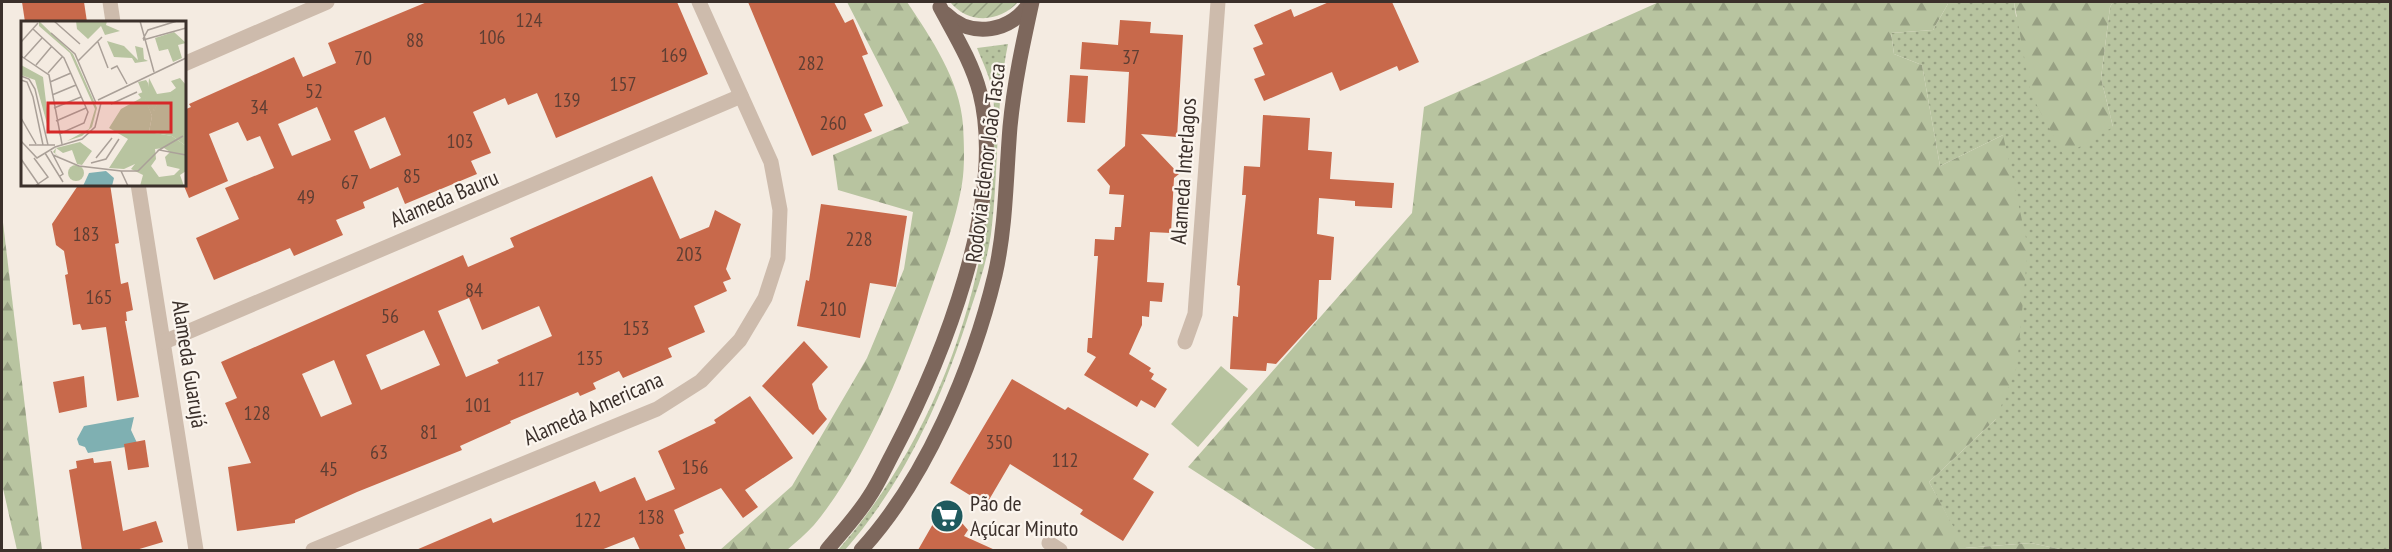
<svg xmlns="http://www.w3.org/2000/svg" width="2392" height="552" font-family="'PT Sans Narrow',sans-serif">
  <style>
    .grass { fill: url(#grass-dots) }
    .forest { fill: url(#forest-firs) }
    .garden { fill: url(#garden-furrows) }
    .pitch { fill: #b8c4a0 }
    .water { fill: #7fb0b2 }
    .building { fill: #c8694b; fill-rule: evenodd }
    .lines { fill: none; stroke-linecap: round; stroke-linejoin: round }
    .street { stroke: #cdbbac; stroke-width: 15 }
    .primary { stroke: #7d675c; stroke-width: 15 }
    .labels { text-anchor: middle; stroke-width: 4.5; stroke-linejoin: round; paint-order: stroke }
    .number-label { font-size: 20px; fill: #5e3e33 }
    .street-label { font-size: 22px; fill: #3b302b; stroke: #fbf5ee }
    .poi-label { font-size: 22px; fill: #3b302b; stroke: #fbf5ee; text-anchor: start }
    .inset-road { fill: none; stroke: #aaa098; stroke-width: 1.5 }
    .view { fill: #d62828; fill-opacity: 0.15; stroke: #d62828; stroke-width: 3 }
    .inset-edge { fill: none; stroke: #3b302b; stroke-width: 3 }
  </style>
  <defs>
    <pattern id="grass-dots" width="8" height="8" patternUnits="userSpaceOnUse" patternTransform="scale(1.5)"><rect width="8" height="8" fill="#b8c4a0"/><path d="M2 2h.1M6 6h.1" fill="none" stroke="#97a083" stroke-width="1.8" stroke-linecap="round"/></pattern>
    <pattern id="forest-firs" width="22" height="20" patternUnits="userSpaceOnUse" patternTransform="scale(1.5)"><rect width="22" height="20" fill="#b8c4a0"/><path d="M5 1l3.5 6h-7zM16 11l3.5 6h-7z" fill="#97a083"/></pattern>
    <pattern id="garden-furrows" width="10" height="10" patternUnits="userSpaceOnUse" patternTransform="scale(1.5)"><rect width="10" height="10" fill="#b8c4a0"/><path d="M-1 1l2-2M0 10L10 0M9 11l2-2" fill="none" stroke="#97a083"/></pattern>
  </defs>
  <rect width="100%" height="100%" fill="#f4ebe1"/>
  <!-- grass -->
  <g class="grass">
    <path d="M1949,2H2014L2016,16L2113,127L2101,78L2110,7L2113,2H2390V550H2064L2031,543L1964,548L1929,482L1996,419L2003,135L1940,166L1922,65L1894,54L1891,33L1933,30Z"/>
    <path d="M1008,44C995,107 999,171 991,234C987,262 978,287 969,314C942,399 904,483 845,550H838C927,448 981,312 991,177C993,151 996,121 993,95C991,79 983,63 977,48Z"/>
  </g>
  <!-- forest -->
  <g class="forest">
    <path d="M847,2H907C931,38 960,80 963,125C964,143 965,166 962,184C956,220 943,255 931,289C903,367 867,461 814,525C806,534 796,542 787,550H720L792,486L867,358L904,269L913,212L838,190L833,155L909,123Z"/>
    <path d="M1659,2H1949L1933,30L1891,33L1894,54L1922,65L1940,166L2003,135L2028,247L2017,366L1996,419L1929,482L1965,548L2031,543L2064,550H1317L1188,467L1412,213L1424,107Z"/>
    <path d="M2014,2H2113L2110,7L2101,78L2113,127L2064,156L2031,94Z"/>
    <path d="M2,214L42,550H17L2,484Z"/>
  </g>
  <!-- garden -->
  <path class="garden" d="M950,2H1018C999,23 968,24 950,2Z"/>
  <!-- pitch -->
  <path class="pitch" d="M1221,366L1248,389L1198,447L1171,424Z"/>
  <!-- water -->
  <path class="water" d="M134,417L131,430L138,445L88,453L85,447L79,445L77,439L84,426Z"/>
  <!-- building -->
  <g class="building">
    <path d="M22,2H84L87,22H25Z"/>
    <path d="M427,2H677L708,74L556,138L537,93L508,105L505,98L473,112L491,153L471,161L477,174L405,204L398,187L363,202L365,208L336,220L343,235L294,256L290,248L214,280L196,238L239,219L225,188L274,168L260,136L247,141L238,122L209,134L228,181L189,198L184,186V110L191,107L189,104L294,57L303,77L336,63L328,43ZM317,107L331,140L292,156L278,124ZM385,117L401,155L370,169L354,131Z"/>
    <path d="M748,2H834L845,23L853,19L868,54L862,56L883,106L864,114L872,131L812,156Z"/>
    <path d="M1329,2H1392L1419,62L1399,71L1397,66L1340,91L1332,72L1264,101L1254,79L1265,75L1253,48L1263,44L1254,25L1291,9L1294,17Z"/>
    <path d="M1120,20L1151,22L1150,33L1183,35L1177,137L1141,134L1179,174L1174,178L1171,233L1150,232L1147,282L1164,283L1162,302L1150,301L1149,317L1142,316V325L1129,354L1151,368L1149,371L1154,374L1151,379L1167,389L1155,408L1141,400L1137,407L1084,375L1096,357L1087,352L1088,338H1092L1098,256H1094L1095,239L1114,240L1115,227H1121L1124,195L1109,194L1110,186L1097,170L1125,146L1129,72L1080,69L1082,42L1118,45Z"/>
    <path d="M1070,75L1088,76L1085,123L1067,122Z"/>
    <path d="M1263,115L1310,118L1308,150L1332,152L1330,179L1394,183L1392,208L1355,206V201L1319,198L1317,234L1334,237L1331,280H1319L1317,319L1276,364L1267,363L1266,371L1230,369L1233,316L1238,317L1240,286L1237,285L1246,195H1242L1244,166L1260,167Z"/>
    <path d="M652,176L680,239L709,227L715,210L741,224L726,269L731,279L723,282L727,291L694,306L705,332L668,348L672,357L623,378L619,371L593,383L596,389L580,396L578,392L510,421L511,423L460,446L462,450L357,492L295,520V523L237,531L228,467L251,463L225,403L237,398L221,362L463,255L468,267L514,247L510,238ZM469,298L482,330L539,306L552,336L497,360L499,363L466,377L438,311ZM424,330L440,365L381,390L366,355ZM334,360L352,404L321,417L302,374Z"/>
    <path d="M79,184H110L119,243L115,244L121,284L128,282L133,310L126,312L127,321H125L139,397L117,401L106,327L82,330L80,324L73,325L65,275L68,274L64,251L56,245L52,224Z"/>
    <path d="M821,204L907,216L896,287L870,283L860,338L797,326L806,280L809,281Z"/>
    <path d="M804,341L828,367L812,384L819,409L827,419L813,435L762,386Z"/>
    <path d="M84,376L87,407L59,413L53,382Z"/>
    <path d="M1012,379L1065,410L1068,407L1149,454L1133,479L1154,492L1123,541L1080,514L1083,510L1010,464L986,505L950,483Z"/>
    <path d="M750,396L793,458L745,490L758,507L743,518L721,488L674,510L684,533L679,535L686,550H640L634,537L601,550H416L491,518L493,523L595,481L600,492L635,477L646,501L675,489L658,451L716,423L714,420Z"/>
    <path d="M145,440L149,467L128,470L124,444Z"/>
    <path d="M93,458L94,463L111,461L123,531L156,521L163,542L136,550H82L69,470L77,468L76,461Z"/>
    <path d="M945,503L968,530L964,536L995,550H918Z"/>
  </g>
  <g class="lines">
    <!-- street -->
    <g class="street">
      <path d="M110,2L113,22"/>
      <path d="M184,64L327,2"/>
      <path d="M138,184L196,550"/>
      <path d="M164,342L741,96"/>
      <path d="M1185,342L1195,314L1218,2"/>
      <path d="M1049,543L1060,550"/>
      <path d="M313,550L657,409L701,381L740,340L765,298L778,258L780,210L771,162L699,2"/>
    </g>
    <!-- primary -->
    <g class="primary">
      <path d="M946,14C971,39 1013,32 1030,2"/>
      <path d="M827,550C841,533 857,516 869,497C878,484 885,468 893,453C942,360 1007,199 980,93C972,62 955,35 940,7"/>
      <path d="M861,550C925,481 973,367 995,275C1006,227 1006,176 1010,127C1014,84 1023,43 1032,2"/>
    </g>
  </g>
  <!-- icons -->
  <defs>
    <g id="supermarket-disc" transform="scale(1.725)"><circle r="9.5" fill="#1f5a5e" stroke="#fbf5ee"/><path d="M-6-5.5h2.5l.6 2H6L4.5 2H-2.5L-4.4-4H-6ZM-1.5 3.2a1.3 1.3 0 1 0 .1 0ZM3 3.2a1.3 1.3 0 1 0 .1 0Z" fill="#fff"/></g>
  </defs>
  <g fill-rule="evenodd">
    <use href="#supermarket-disc" x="947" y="516"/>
  </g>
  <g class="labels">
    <!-- number labels -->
    <g class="number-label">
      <text x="529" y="27">124</text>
      <text x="492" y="44">106</text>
      <text x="415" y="47">88</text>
      <text x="674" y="62">169</text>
      <text x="1131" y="64">37</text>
      <text x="363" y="65">70</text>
      <text x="811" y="70">282</text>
      <text x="623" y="91">157</text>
      <text x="314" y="98">52</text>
      <text x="567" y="107">139</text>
      <text x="259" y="114">34</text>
      <text x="833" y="130">260</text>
      <text x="460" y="148">103</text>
      <text x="412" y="183">85</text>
      <text x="350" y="189">67</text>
      <text x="306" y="204">49</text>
      <text x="86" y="241">183</text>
      <text x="859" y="246">228</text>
      <text x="689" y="261">203</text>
      <text x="474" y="297">84</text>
      <text x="99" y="304">165</text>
      <text x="833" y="316">210</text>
      <text x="390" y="323">56</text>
      <text x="636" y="335">153</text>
      <text x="590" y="365">135</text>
      <text x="531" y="386">117</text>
      <text x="478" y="412">101</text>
      <text x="257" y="420">128</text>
      <text x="429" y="439">81</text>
      <text x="999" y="449">350</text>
      <text x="379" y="459">63</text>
      <text x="1065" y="467">112</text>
      <text x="695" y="474">156</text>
      <text x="329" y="476">45</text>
      <text x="651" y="524">138</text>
      <text x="588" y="527">122</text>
    </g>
    <!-- street labels -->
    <g class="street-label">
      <text transform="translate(985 163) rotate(-83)" y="8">Rodovia Edenor João Tasca</text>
      <text transform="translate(1183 171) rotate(-86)" y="8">Alameda Interlagos</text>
      <text transform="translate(444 198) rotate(-23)" y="8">Alameda Bauru</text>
      <text transform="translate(190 364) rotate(81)" y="8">Alameda Guarujá</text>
      <text transform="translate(593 408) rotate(-24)" y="8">Alameda Americana</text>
    </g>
    <!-- poi labels -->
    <g class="poi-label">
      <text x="970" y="511">Pão de<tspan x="970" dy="25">Açúcar Minuto</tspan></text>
    </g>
  </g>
  <!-- overview -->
  <g transform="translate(21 21)">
    <rect width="165" height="165" fill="#f4ebe1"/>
    <path d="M153,11L165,22L157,24L161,37L152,41L147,28L138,30L134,17ZM159,57L165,64V125L151,115L128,111L131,95L117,61L125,59L127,62L133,90L137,80L155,67L150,60ZM59,121L71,130L61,144L56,143L51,129L42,132L35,127L34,133L39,136L32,131L35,127Z" fill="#b8c4a0"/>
    <path d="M18,0L52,33L76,87L71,106L61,115L46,120L68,108L74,88L49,32L18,5ZM55,0H86L85,4L99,10L84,14L80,5L67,18L56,8ZM86,20L103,25L117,39L114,25L122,27L123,38L127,40L114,42L111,37L93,36ZM0,44L22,56L29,114L14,59L0,54ZM128,57L136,73L156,70L146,82L137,81L133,91L127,69ZM122,71L131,95L128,111L151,115L165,125V150L159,154L163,165H119L122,154L110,148L114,143L103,148L88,147L107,118L88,107L100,88L120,77L117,73ZM143,127L149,131L144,136L146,145L159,148L153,154L138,156L130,145L135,138L134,128Z" fill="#b8c4a0" fill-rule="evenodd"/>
    <path d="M47 152a8 8 0 1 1 16 0a8 8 0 1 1-16 0Z" fill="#b8c4a0"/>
    <path d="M85,150L93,157L91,165H62L68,152Z" fill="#7fb0b2"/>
    <path class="inset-road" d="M33,0L59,23M119,0L133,51M12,8L43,37L67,91L63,102L38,113M30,12L54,33L75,82M122,18L127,9L156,0M122,19L165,7M0,21L17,2M77,21L87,47M0,35L28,54L41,123M3,37L21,17M57,40L81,16M15,44L31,25M90,48L96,45L106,63M27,52L42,35M0,55L8,58L14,68L27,124M0,59L6,61L12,76L22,124M29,61L50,52M31,74L55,64M77,79L165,37M90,83L116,71M33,87L60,76M0,97L15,123M35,100L65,87M162,115L138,129L165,134M0,120L16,137L34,126L61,118L74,106L80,82M8,124H34M30,130L42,153L39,155M24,132L42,161M32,134L58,145L100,150L107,165M13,137L27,156L14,165M75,137L91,117M0,138L18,164M70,142L85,138L98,118M100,150H117L138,129"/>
    <path class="view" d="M27,82H150V111H27Z"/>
    <rect width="165" height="165" class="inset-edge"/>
  </g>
  <!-- border -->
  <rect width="2392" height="552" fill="none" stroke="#3b302b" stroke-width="6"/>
</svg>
